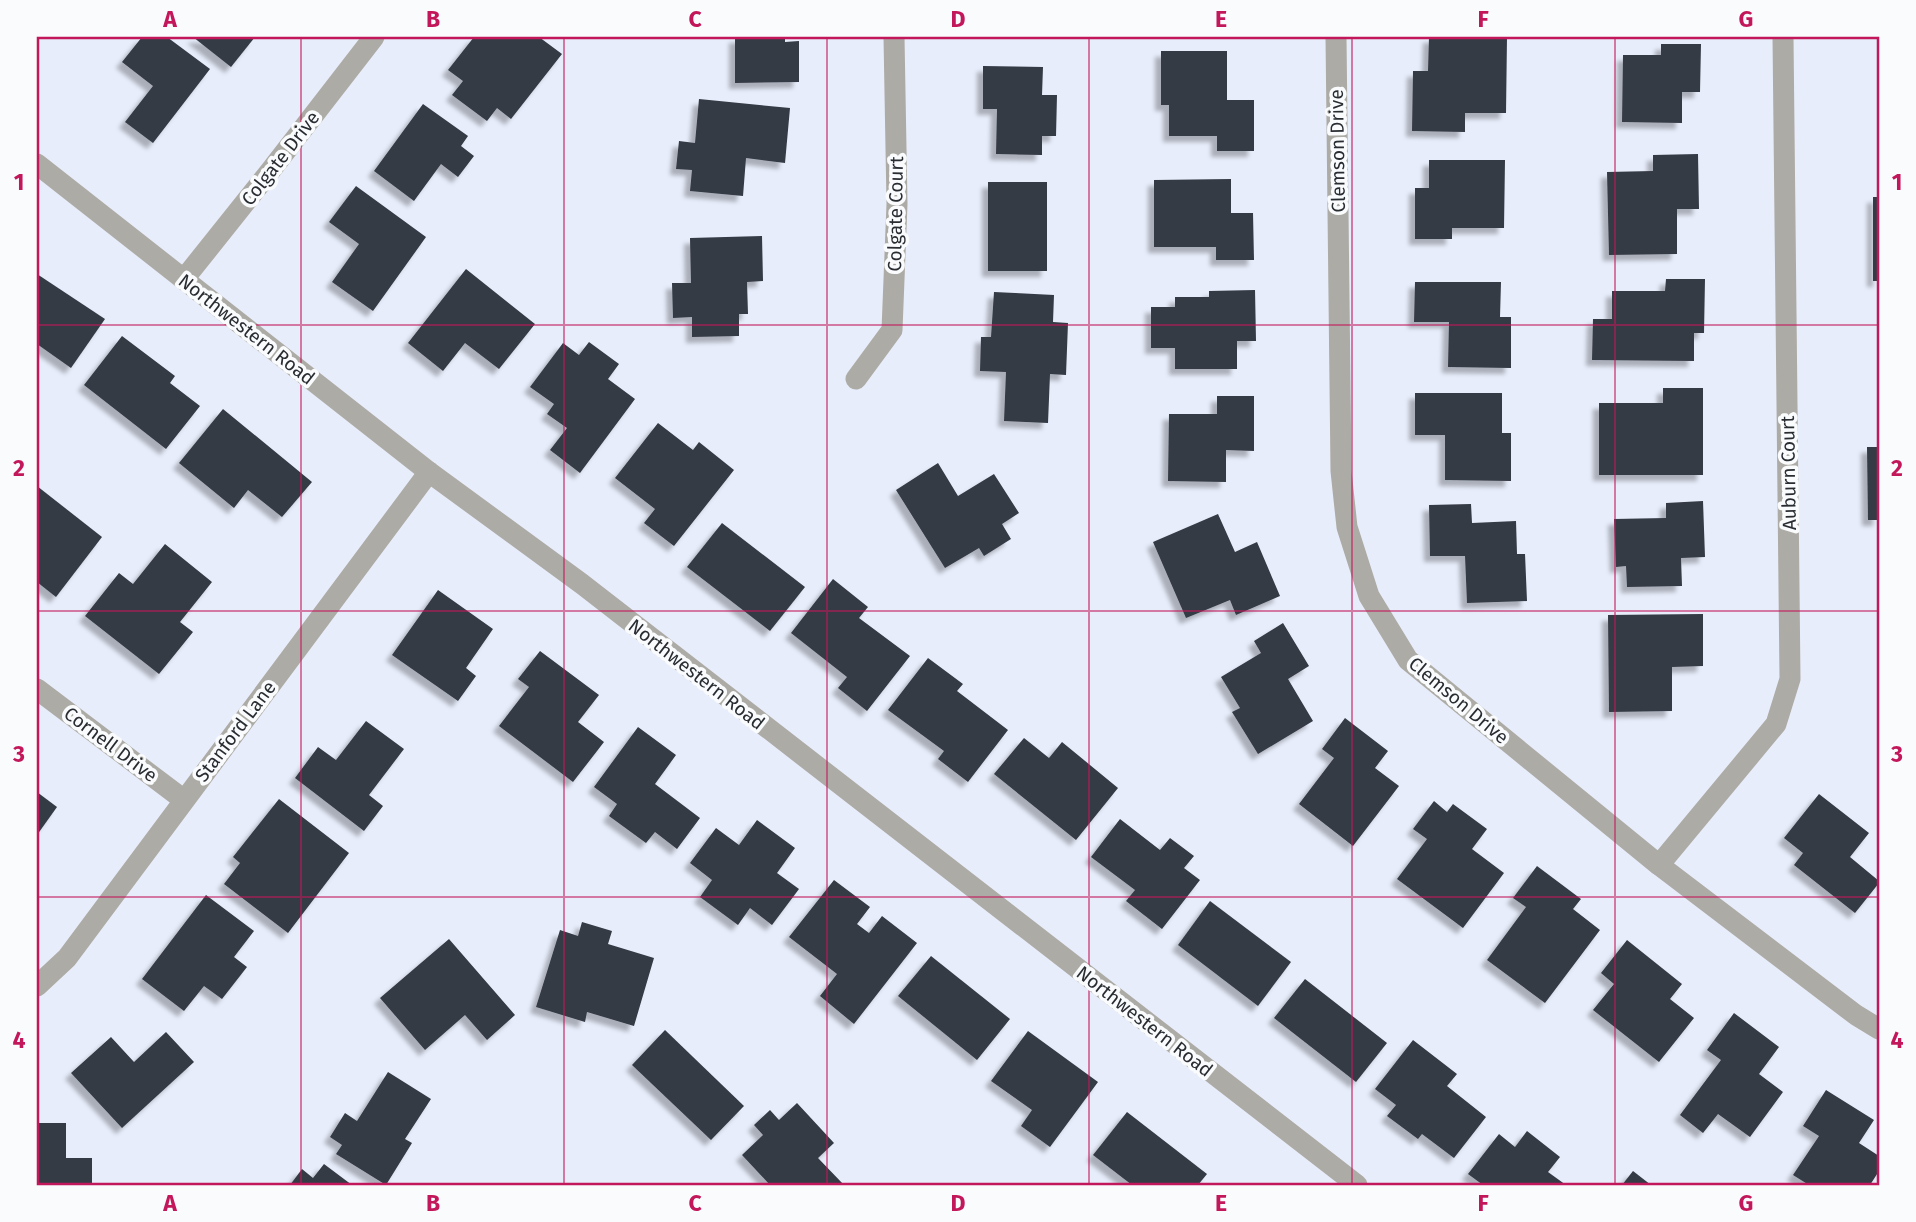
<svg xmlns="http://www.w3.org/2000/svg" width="1916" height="1222" font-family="'Fira Sans',sans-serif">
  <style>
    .building { fill: #353a44; filter: url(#shadow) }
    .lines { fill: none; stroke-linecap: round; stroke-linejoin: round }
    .minor { stroke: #adaba5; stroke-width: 21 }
    .grid { fill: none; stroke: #c2185b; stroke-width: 2; stroke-opacity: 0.55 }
    .labels { text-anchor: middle; stroke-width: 7; stroke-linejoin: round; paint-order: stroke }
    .street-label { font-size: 19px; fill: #292c31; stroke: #f9fbfd }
    .neatline { fill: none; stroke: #c2185b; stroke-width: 2.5 }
    .grid-label { font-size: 23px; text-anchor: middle; font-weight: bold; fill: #c2185b }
  </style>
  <defs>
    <filter id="shadow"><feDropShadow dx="-6" dy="6" stdDeviation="2" flood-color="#0004"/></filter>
  </defs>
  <rect width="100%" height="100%" fill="#e7edfb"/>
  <!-- building -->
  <g class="building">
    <path d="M142,37H167L210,69L153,143L125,122L153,86L122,62Z"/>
    <path d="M193,37H255L231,67Z"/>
    <path d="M474,37H539L562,54L511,119L497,108L487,121L452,95L463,81L448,70Z"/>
    <path d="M735,37H785V42L799,41V82L735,83Z"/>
    <path d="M1429,37H1507L1506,113H1465V132L1412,131L1413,71H1428Z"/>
    <path d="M1661,44H1701L1700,92H1682V123L1622,122L1623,55H1661Z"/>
    <path d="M1161,51H1227V100H1254V151H1217V136H1169V105H1161Z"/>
    <path d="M983,66L1043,67L1042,95H1057L1056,136H1042V155L996,154L997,109H983Z"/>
    <path d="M699,99L790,108L785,163L746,158L743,196L690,191L692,170L676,169L679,141L695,143Z"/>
    <path d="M423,104L468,136L461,146L474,156L458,177L441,164L414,201L374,171Z"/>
    <path d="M1698,154L1699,209H1677V254L1609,255L1607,172L1653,171V155Z"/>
    <path d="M1429,160H1505L1504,228H1452V239H1415V188H1429Z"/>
    <path d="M1231,179V213H1253L1254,260H1216V247H1154V180Z"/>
    <rect x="988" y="182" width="59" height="89"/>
    <path d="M356,186L426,237L373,311L332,282L359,244L329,222Z"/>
    <rect x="1873" y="197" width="6" height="84"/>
    <path d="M762,236L763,281L747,282L748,314H739V336L692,337V317L673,318L672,283H691L690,238Z"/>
    <path d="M466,269L535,324L499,369L465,343L443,371L408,343Z"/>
    <path d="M37,274L105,319L71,368L37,344Z"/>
    <path d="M1666,279H1705L1704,333H1694V361L1592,360L1593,319H1612V291H1665Z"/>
    <path d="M1415,282H1501L1500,317H1511V368L1448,367L1449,322H1414Z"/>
    <path d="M1255,290L1256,341H1237V369H1175V348H1151V307H1175V297H1209V291Z"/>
    <path d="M994,292L1054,295L1053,322L1068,323L1066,375L1050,374L1048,423L1004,421L1006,372L980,371L981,337H991Z"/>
    <path d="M122,336L175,376L170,383L200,406L166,449L84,385Z"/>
    <path d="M589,342L619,364L608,379L635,399L580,473L550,450L567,428L547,414L554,404L530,387L563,343L579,355Z"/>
    <path d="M1663,388H1703V475H1599V403H1663Z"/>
    <path d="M1415,393H1502V433H1511V481L1445,480V435H1415Z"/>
    <path d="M1217,396H1254V451L1226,450V482L1168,481L1169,414H1217Z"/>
    <path d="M223,409L312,482L282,517L248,490L234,508L179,463Z"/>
    <path d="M658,423L693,450L699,442L734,470L674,546L644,523L655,509L615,478Z"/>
    <path d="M1867,447H1879V520H1868Z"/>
    <path d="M938,463L958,496L994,474L1019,513L1002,524L1011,539L984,556L979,548L945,568L896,490Z"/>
    <path d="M37,486L102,537L56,597L37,582Z"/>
    <path d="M1703,501L1705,557L1681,558L1682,586L1627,587L1626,566L1616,567L1614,519L1666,518V503Z"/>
    <path d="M1471,504L1472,523L1516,521L1517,554H1525L1527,601L1467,603L1465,556H1430L1429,505Z"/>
    <path d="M1218,514L1235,552L1257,542L1280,596L1236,615L1230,600L1186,618L1153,542Z"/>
    <path d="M722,523L805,587L770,631L687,567Z"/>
    <path d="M165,544L212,582L180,622L193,632L159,674L85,616L119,573L133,584Z"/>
    <path d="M833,579L868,607L859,618L910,656L867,711L838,688L847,677L791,633Z"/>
    <path d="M438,590L493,629L466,668L476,676L458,701L392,655Z"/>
    <path d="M1703,614V666L1672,667V711L1609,712L1608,615Z"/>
    <path d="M1283,623L1309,666L1288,679L1313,721L1258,754L1232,712L1240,708L1221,677L1261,653L1254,641Z"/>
    <path d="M540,651L599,695L578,722L604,742L573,782L499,726L529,687L518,679Z"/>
    <path d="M928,658L963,684L957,691L1008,730L968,782L938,759L944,751L888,710Z"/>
    <path d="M1345,718L1388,751L1375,768L1399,786L1353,846L1299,804L1334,758L1322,749Z"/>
    <path d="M366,721L404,749L369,795L383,806L364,831L295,778L318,747L336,760Z"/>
    <path d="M638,727L676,755L655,784L700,818L677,849L655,832L646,843L609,816L617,804L594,787Z"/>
    <path d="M1024,738L1049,758L1062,742L1118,788L1076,840L994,774Z"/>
    <path d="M37,792L57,807L37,835Z"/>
    <path d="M1819,794L1869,833L1850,857L1879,881V883L1855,913L1794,865L1803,853L1784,838Z"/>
    <path d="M279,799L349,853L288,933L224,884L240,863L233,857Z"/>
    <path d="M1434,801L1447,812L1453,804L1487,829L1472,849L1504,873L1463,928L1397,879L1427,839L1413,829Z"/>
    <path d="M1120,819L1160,850L1170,838L1194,856L1184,868L1200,880L1162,929L1126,901L1135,890L1091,857Z"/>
    <path d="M757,820L795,848L777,873L799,889L772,925L750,908L738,925L700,897L712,880L690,863L716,828L739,845Z"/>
    <path d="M1537,866L1581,899L1573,909L1600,930L1545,1003L1487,960L1526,907L1513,898Z"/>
    <path d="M834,880L870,907L857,924L869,933L882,916L917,943L854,1024L820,996L837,974L789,937Z"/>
    <path d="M206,895L254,931L234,957L247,967L222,999L204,986L184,1011L142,979Z"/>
    <path d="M1210,901L1291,962L1258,1006L1178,945Z"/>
    <path d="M582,922L612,931L608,944L654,958L634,1026L587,1012L585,1022L536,1007L560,930L578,936Z"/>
    <path d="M449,939L515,1015L487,1040L465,1015L425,1050L380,998Z"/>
    <path d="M1627,940L1682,984L1670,999L1694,1018L1659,1062L1593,1010L1614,984L1601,973Z"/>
    <path d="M931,956L1010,1019L977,1060L898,996Z"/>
    <path d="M1305,979L1387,1043L1356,1082L1274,1018Z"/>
    <path d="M1734,1013L1779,1047L1759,1074L1783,1092L1750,1137L1718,1114L1703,1133L1680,1115L1721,1060L1707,1050Z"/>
    <path d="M665,1030L744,1106L711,1140L632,1065Z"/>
    <path d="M1028,1031L1098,1082L1050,1147L1021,1126L1032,1110L991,1081Z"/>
    <path d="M166,1032L194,1062L122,1128L71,1073L111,1037L134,1062Z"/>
    <path d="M1413,1040L1457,1074L1447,1086L1486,1117L1454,1158L1422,1134L1418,1139L1387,1116L1396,1105L1375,1089Z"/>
    <path d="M388,1072L431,1099L405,1139L412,1143L386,1185L336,1154L342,1145L330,1137L345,1113L357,1121Z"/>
    <path d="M1826,1090L1874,1120L1859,1143L1879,1156V1171L1870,1185H1809L1793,1175L1819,1136L1803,1126Z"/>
    <path d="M797,1103L834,1143L818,1158L844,1185H770L742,1155L763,1135L754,1125L770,1110L779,1120Z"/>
    <path d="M1127,1112L1207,1174L1198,1185H1132L1093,1155Z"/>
    <path d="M37,1123H66V1158H92V1185L37,1183Z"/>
    <path d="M1527,1131L1560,1157L1548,1172L1566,1185H1483L1468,1174L1499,1134L1515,1147Z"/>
    <path d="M324,1164L352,1185H290L302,1169L313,1178Z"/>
    <path d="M1633,1171L1651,1185H1622Z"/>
  </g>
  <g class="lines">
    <!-- minor -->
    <g class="minor">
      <path d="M1336,37L1341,471L1347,527L1369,596L1408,660L1659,865L1856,1015L1879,1029"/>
      <path d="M37,164L429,472L582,584L1357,1185"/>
      <path d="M184,279L271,170L374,37"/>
      <path d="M856,379L892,330L897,204L894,37"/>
      <path d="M37,689L184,800"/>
      <path d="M1659,865L1776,724L1790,679L1783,37"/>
      <path d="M37,986L67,958L429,472"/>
    </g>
  </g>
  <!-- grid -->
  <path class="grid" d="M301,37V1185M564,37V1185M827,37V1185M1089,37V1185M1352,37V1185M1615,37V1185M37,325H1879M37,611H1879M37,897H1879"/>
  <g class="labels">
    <!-- street labels -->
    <g class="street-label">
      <text transform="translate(1337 151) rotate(-91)" y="7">Clemson Drive</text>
      <text transform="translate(280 158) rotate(-52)" y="7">Colgate Drive</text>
      <text transform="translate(895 214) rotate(-89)" y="7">Colgate Court</text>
      <text transform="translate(247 329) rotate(38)" y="7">Northwestern Road</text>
      <text transform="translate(1788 473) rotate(-91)" y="7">Auburn Court</text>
      <text transform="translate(697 674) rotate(38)" y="7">Northwestern Road</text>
      <text transform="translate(1459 700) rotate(40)" y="7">Clemson Drive</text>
      <text transform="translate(235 731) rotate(-53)" y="7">Stanford Lane</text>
      <text transform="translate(111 744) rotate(37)" y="7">Cornell Drive</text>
      <text transform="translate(1145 1021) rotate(38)" y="7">Northwestern Road</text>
    </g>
  </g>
  <!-- border -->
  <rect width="1916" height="1222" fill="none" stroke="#f9fbfd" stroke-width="77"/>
  <rect x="38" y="38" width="1840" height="1146" class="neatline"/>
  <g class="grid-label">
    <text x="170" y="27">A</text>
    <text x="433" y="27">B</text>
    <text x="695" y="27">C</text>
    <text x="958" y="27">D</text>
    <text x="1221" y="27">E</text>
    <text x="1483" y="27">F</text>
    <text x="1746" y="27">G</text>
    <text x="19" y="190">1</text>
    <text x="1897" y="190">1</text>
    <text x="19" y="476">2</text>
    <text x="1897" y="476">2</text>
    <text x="19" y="762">3</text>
    <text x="1897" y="762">3</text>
    <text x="19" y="1048">4</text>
    <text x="1897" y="1048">4</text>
    <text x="170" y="1211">A</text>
    <text x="433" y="1211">B</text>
    <text x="695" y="1211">C</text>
    <text x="958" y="1211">D</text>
    <text x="1221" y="1211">E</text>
    <text x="1483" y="1211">F</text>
    <text x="1746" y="1211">G</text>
  </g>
</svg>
